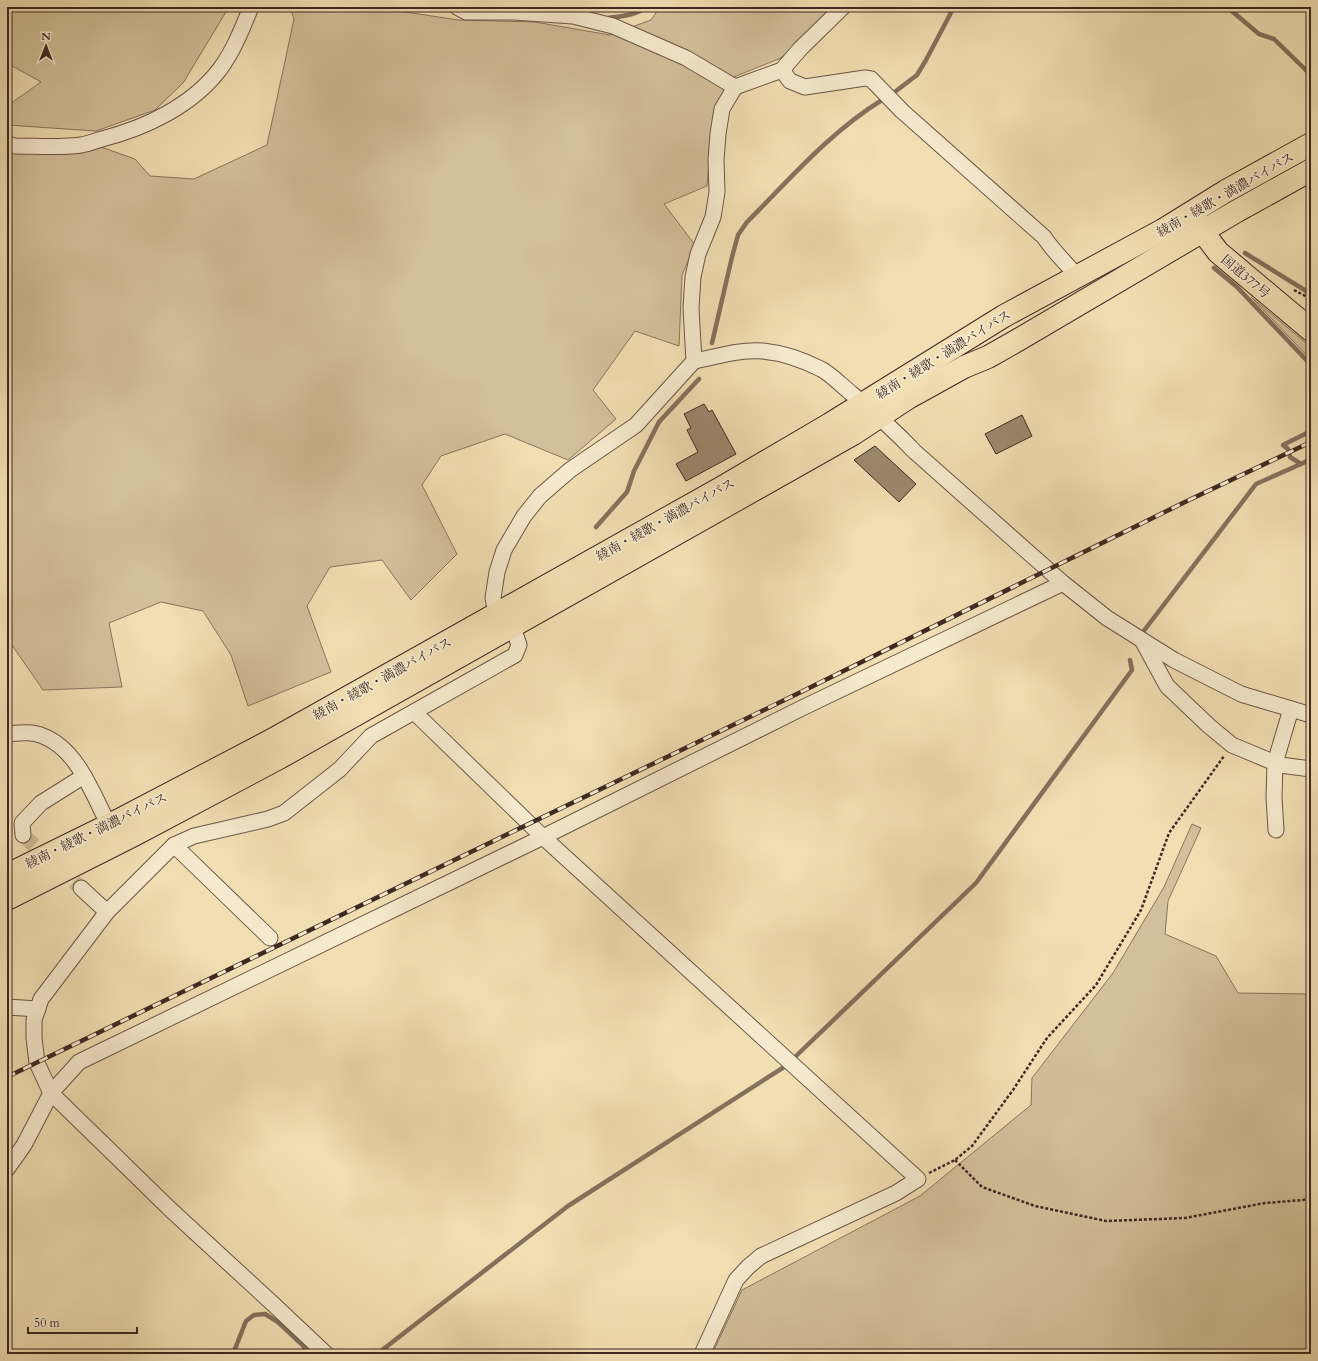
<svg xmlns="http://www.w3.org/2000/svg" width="1318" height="1361" font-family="Cardo,'Noto Serif JP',serif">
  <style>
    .green { fill: #d2c09a; stroke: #88745e }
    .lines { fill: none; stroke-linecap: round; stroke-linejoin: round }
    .stream { stroke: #84715c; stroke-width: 4.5 }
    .building { fill: #9b886d; stroke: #3d2922 }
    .minor-tunnel { stroke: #cdbb96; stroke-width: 15; stroke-dasharray: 15 8; stroke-linecap: butt }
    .minor-casing { stroke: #6a5646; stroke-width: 17 }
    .highway-casing { stroke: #3d2922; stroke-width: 24 }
    .path { stroke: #3d2922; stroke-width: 2.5; stroke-dasharray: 3 2; stroke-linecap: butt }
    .minor { stroke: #f6eace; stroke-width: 15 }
    .highway { stroke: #f1dfb3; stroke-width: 22 }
    .rail-casing { stroke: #3d2922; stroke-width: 4.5 }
    .rail { stroke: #f6eace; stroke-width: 3; stroke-dasharray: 9; stroke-linecap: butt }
    .labels { text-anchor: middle; stroke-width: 3.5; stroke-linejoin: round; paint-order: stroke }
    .street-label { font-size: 13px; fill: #3d2922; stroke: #f6eace }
  </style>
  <rect width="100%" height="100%" fill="#f1dfb3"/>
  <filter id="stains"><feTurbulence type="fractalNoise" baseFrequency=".005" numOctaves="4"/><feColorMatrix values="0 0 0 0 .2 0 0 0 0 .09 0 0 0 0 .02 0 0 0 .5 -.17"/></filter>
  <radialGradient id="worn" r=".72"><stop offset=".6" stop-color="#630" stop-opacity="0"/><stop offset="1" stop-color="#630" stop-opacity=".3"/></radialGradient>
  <!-- green -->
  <g class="green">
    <path d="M7,7H229L183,83L155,110L96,131L7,125V106L41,82L7,63Z"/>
    <path d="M290,7H390L393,10L458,20L535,22L610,35L651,20L660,7H833L781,58L731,78L712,129L707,186L664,204L695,245L682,275L679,346L635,331L593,390L616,419L568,460L505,434L441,456L422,485L457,554L411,600L382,560L330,567L307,606L331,672L248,706L231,655L203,611L161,602L109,623L122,687L43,690L7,638V147H101L135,159L150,176L194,179L267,145L294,19Z"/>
    <path d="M1251,297L1311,347V360Z"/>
    <path d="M1192,824L1201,828L1168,901L1165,934L1216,956L1238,993L1311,994V1354H712L742,1290L920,1196L1031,1105L1032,1078L1113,973L1164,887Z"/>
  </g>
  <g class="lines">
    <!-- stream -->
    <g class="stream">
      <path d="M1227,7L1259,34L1274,39L1311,75"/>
      <path d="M608,18C621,16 635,16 646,7"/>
      <path d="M896,91L917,75L926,60L954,7"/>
      <path d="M1245,253L1311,294"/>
      <path d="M1214,268L1237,287L1311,365"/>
      <path d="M712,343L732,257L738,235L747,222C790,179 830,132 882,100"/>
      <path d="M1311,431L1283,445L1288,449L1290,457L1301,464L1311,459"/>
      <path d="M596,527L627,492L634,471L659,422L699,379"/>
      <path d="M1143,632L1256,484L1301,464"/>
      <path d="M795,1057L976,883L1132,670L1130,660"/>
      <path d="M233,1354L246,1321L254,1315L265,1314L278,1322L312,1354"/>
      <path d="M377,1354L568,1206L784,1067"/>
    </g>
  </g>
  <!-- building -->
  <g class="building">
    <path d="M704,404L709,412L712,410L736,454L686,481L676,464L698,452L687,430L691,428L684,414Z"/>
    <path d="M1022,415L1032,436L996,454L985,434Z"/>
    <path d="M875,446L916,484L899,502L854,460Z"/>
  </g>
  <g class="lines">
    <!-- minor-tunnel -->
    <path class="minor-tunnel" d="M23,835L81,888"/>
    <!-- minor casing -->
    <g class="minor-casing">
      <g id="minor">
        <path d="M457,7L466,12H514L573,16L613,26L686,58L735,87"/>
        <path d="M782,70L790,81L805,87L865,78L871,79L902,111L1044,237C1053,251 1066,263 1077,276"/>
        <path d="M7,144L15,146C36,146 60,148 81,145C88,144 95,141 102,139C145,128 192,106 220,69C234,50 242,29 251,7"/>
        <path d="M694,361C716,357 740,349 763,351C783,353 803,360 821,369C832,375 842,386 852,394C874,412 895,431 915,452L1063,583L1107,618L1174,660L1241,694L1311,715"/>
        <path d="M496,614L493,598L497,572L504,550L524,516L540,496L570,470L636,425L694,361L691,308L693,277L698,254L713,217L717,192L716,160L718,134L722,109L735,87L782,70L800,49L843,7"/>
        <path d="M1143,642L1167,686L1209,726L1232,745L1280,765L1311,769"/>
        <path d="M414,712L543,837L918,1179L896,1193L761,1256L748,1267L736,1280L702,1354"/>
        <path d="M7,734C19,733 32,731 43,736C80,750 95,801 113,833"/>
        <path d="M1276,830L1274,797L1275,763L1291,709"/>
        <path d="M23,835L22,823L41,803L84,776"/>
        <path d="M174,845L194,836L268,819L284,813L340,769L371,736L515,655L519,645L513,627"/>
        <path d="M81,888L107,912"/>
        <path d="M270,938L174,845L107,912L41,999L34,1020V1038L37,1063L51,1093L172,1211L272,1303L326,1354"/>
        <path d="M7,1007L38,1009"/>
        <path d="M7,1169L24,1145L51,1093L79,1062L543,837L802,708L1063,583"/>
      </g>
    </g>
    <!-- highway casing -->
    <g class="highway-casing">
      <g id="highway">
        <path d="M1196,219L1203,232L1218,252L1311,330"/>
        <path d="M7,875L125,817L270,741L721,488L830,424L1004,316L1163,230L1226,191L1311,144"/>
        <path d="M7,899L134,835L279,758L853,434L908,398L964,367L988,357L1018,340L1237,211L1311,170"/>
      </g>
    </g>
    <!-- path -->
    <g class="path">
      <path d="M1294,290L1311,299"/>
      <path d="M955,1160L982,1187L1035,1206L1106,1221L1185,1218L1265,1203L1303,1200L1311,1198"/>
      <path d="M929,1173L955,1160L972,1146L1013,1090L1047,1038L1096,985L1141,910L1169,833L1224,756"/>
    </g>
    <!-- minor -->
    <use href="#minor" class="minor"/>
    <!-- highway -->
    <use href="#highway" class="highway"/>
    <!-- rail casing -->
    <g class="rail-casing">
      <path id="rail" d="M7,1077L803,691L1187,501L1311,442"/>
    </g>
    <!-- rail -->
    <use href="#rail" class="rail"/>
  </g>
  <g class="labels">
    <!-- street labels -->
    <g class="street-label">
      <text transform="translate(1225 194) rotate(-30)" y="5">綾南・綾歌・満濃バイパス</text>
      <text transform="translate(1246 276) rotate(40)" y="5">国道377号</text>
      <text transform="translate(943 354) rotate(-32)" y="5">綾南・綾歌・満濃バイパス</text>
      <text transform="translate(665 519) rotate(-29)" y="5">綾南・綾歌・満濃バイパス</text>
      <text transform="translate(382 678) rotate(-29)" y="5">綾南・綾歌・満濃バイパス</text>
      <text transform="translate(96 830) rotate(-26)" y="5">綾南・綾歌・満濃バイパス</text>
    </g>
  </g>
  <!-- margin -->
  <rect width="1318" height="1361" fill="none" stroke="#f1dfb3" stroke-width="24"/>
  <rect x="8" y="8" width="1302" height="1345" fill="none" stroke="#3d2922" stroke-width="2"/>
  <rect x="12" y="12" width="1294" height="1337" fill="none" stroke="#3d2922"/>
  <!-- north arrow -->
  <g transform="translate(46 46)" stroke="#f6eace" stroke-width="3" paint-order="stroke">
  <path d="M0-3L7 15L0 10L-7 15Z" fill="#3d2922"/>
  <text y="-6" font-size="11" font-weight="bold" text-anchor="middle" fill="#3d2922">N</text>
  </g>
  <!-- scale -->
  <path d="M28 1327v6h109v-6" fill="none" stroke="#3d2922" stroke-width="2"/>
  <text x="34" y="1327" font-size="12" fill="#3d2922" stroke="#f6eace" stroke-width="3" paint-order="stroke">50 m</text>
  <rect width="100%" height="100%" filter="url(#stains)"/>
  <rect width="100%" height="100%" fill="url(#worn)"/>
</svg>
